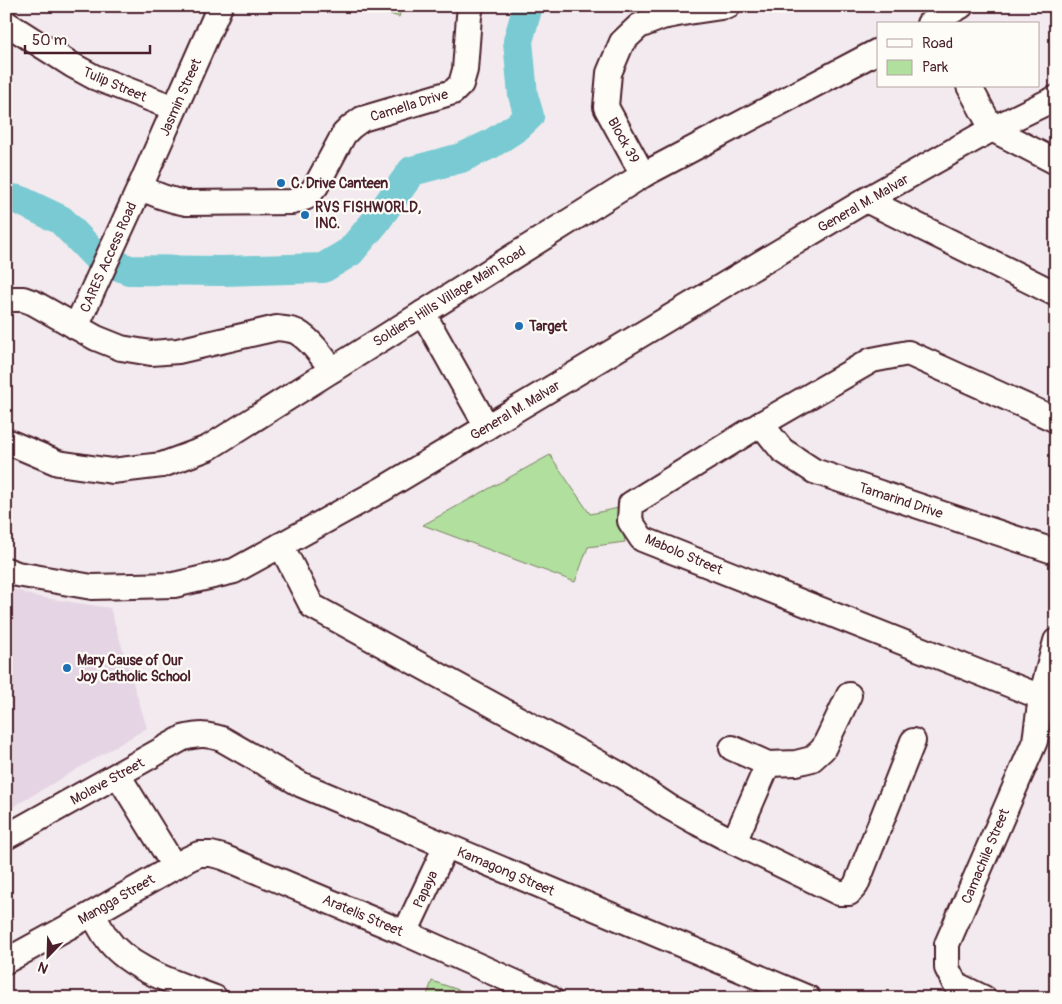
<svg xmlns="http://www.w3.org/2000/svg" width="1062" height="1004" font-family="Pangolin,sans-serif">
  <style>
    .built { fill: #e5d5e4 }
    .green { fill: #b0df9e; stroke: #7d7f64 }
    .lines { fill: none; stroke-linecap: round; stroke-linejoin: round }
    .river { stroke: #79cad2; stroke-width: 30 }
    .minor-casing { stroke: #4a1f2b; stroke-width: 28 }
    .minor { stroke: #fdfcf7; stroke-width: 24 }
    .poi-dot { fill: #1f6fb2; stroke: #fdfcf7; stroke-width: 2 }
    .labels { text-anchor: middle; stroke-width: 4.5; stroke-linejoin: round; paint-order: stroke }
    .street-label { font-size: 14px; fill: #4a1f2b; stroke: #fdfcf7 }
    .poi-label { font-size: 14px; font-weight: bold; fill: #4a1f2b; stroke: #fdfcf7; text-anchor: start }
  </style>
  <rect width="100%" height="100%" fill="#f2eaee"/>
  <filter id="ink" filterUnits="userSpaceOnUse"><feTurbulence type="fractalNoise" baseFrequency=".02" numOctaves="2"/><feDisplacementMap in="SourceGraphic" scale="10" xChannelSelector="R" yChannelSelector="G"/><feConvolveMatrix kernelMatrix="1 2 1 2 8 2 1 2 1" color-interpolation-filters="sRGB"/></filter>
  <g filter="url(#ink)">
    <!-- built -->
    <path class="built" d="M6,586L33,596L110,608L147,728L6,811Z"/>
    <!-- green -->
    <g class="green">
      <path d="M366,6H402L399,17Z"/>
      <path d="M550,455L590,514L619,508L625,542L588,547L575,582L423,525Z"/>
      <path d="M432,981L474,995L473,998H426Z"/>
    </g>
    <g class="lines">
      <!-- river -->
      <path class="river" d="M6,198L19,200L61,220L97,257L129,270L223,271L323,268L350,252L376,221L412,171L461,158L491,144L517,127L529,116L523,95L518,41L528,6"/>
      <!-- minor casing -->
      <g class="minor-casing">
        <g id="minor">
          <path d="M6,23L72,65L94,77L174,108"/>
          <path d="M929,24L961,6"/>
          <path d="M969,86L992,129L1056,162"/>
          <path d="M643,175L606,107L609,73L622,42L639,26L662,17L688,12L728,6"/>
          <path d="M140,187C155,195 169,200 186,203L292,202L307,197L316,186L344,134L351,127L362,119L453,92L461,84L465,70L469,16L471,6"/>
          <path d="M866,200L1056,294"/>
          <path d="M6,300L11,299H23L34,303L96,338L121,348L151,353L178,351L277,328C284,329 291,329 297,332C311,340 323,357 332,370"/>
          <path d="M423,313L487,427"/>
          <path d="M76,327L140,187L220,6"/>
          <path d="M761,424L782,450L814,471L1056,552"/>
          <path d="M6,441L58,463L112,471L162,465L208,448L332,370L643,175L878,51"/>
          <path d="M281,545L312,606L590,758L624,777L669,807L696,822L734,842L839,893H849L856,885L913,741"/>
          <path d="M6,570L17,574L92,587L174,585L234,571L383,489L866,200L992,129L1056,98"/>
          <path d="M1041,697L642,539L630,521L631,504L761,424L872,360L908,353L1056,420"/>
          <path d="M732,748L768,764L734,842"/>
          <path d="M768,764L796,763L812,759L823,749L849,695"/>
          <path d="M118,775L174,866"/>
          <path d="M6,837L183,738C200,734 206,734 222,739L302,785L808,998"/>
          <path d="M92,914C97,921 101,930 106,937C128,970 180,984 215,998"/>
          <path d="M405,933L446,846"/>
          <path d="M6,961L92,914L188,859L199,854H211L223,857L405,933L550,998"/>
          <path d="M984,998L955,984L947,968V944L1035,741L1041,697L1056,641"/>
        </g>
      </g>
      <!-- minor -->
      <use href="#minor" class="minor"/>
    </g>
  </g>
  <!-- markers -->
  <g class="poi-dot">
    <circle cx="281" cy="183" r="5"/>
    <circle cx="305" cy="215" r="5"/>
    <circle cx="519" cy="326" r="5"/>
    <circle cx="67" cy="668" r="5"/>
  </g>
  <g class="labels">
    <!-- street labels -->
    <g class="street-label">
      <text transform="translate(115 84) rotate(23)" y="5">Tulip Street</text>
      <text transform="translate(180 97) rotate(-66)" y="5">Jasmin Street</text>
      <text transform="translate(409 105) rotate(-17)" y="5">Camella Drive</text>
      <text transform="translate(624 140) rotate(61)" y="5">Block 39</text>
      <text transform="translate(863 203) rotate(-30)" y="5">General M. Malvar</text>
      <text transform="translate(108 257) rotate(-66)" y="5">CARES Access Road</text>
      <text transform="translate(449 296) rotate(-32)" y="5">Soldiers Hills Village Main Road</text>
      <text transform="translate(515 410) rotate(-31)" y="5">General M. Malvar</text>
      <text transform="translate(901 500) rotate(18)" y="5">Tamarind Drive</text>
      <text transform="translate(684 554) rotate(23)" y="5">Mabolo Street</text>
      <text transform="translate(107 781) rotate(-29)" y="5">Molave Street</text>
      <text transform="translate(985 856) rotate(-67)" y="5">Camachile Street</text>
      <text transform="translate(506 871) rotate(23)" y="5">Kamagong Street</text>
      <text transform="translate(425 889) rotate(-65)" y="5">Papaya</text>
      <text transform="translate(116 899) rotate(-30)" y="5">Mangga Street</text>
      <text transform="translate(363 915) rotate(23)" y="5">Aratelis Street</text>
    </g>
    <!-- poi labels -->
    <g class="poi-label">
      <text x="291" y="188">C. Drive Canteen</text>
      <text x="315" y="212">RVS FISHWORLD,<tspan x="315" dy="16">INC.</tspan></text>
      <text x="529" y="331">Target</text>
      <text x="77" y="665">Mary Cause of Our<tspan x="77" dy="16">Joy Catholic School</tspan></text>
    </g>
  </g>
  <!-- margin -->
  <rect width="1062" height="1004" fill="none" stroke="#fdfcf7" stroke-width="25"/>
  <rect x="12" y="12" width="1037" height="979" fill="none" stroke="#4a1f2b" stroke-width="2" filter="url(#ink)"/>
  <!-- legend -->
  <rect x="877" y="22" width="162" height="65" fill="#fdfcf7" stroke="#b5a4a5"/>
  <rect x="887" y="39" width="25" height="8" fill="#fdfcf7" stroke="#b5a4a5"/>
  <text x="922" y="48" font-size="15" fill="#4a1f2b">Road</text>
  <rect x="887" y="60" width="25" height="15" fill="#b0df9e" stroke="#b5a4a5"/>
  <text x="922" y="72" font-size="15" fill="#4a1f2b">Park</text>
  <!-- north arrow -->
  <g transform="translate(48 956) rotate(203)" stroke="#fdfcf7" stroke-width="4" paint-order="stroke">
  <path d="M0-4L9 19L0 12L-9 19Z" fill="#4a1f2b"/>
  <text y="-8" font-size="14" font-weight="bold" text-anchor="middle" fill="#4a1f2b">N</text>
  </g>
  <!-- scale -->
  <path d="M25 45v8h125v-8" fill="none" stroke="#4a1f2b" stroke-width="2.5"/>
  <text x="32" y="45" font-size="15" fill="#4a1f2b" stroke="#fdfcf7" stroke-width="4" paint-order="stroke">50 m</text>
</svg>
